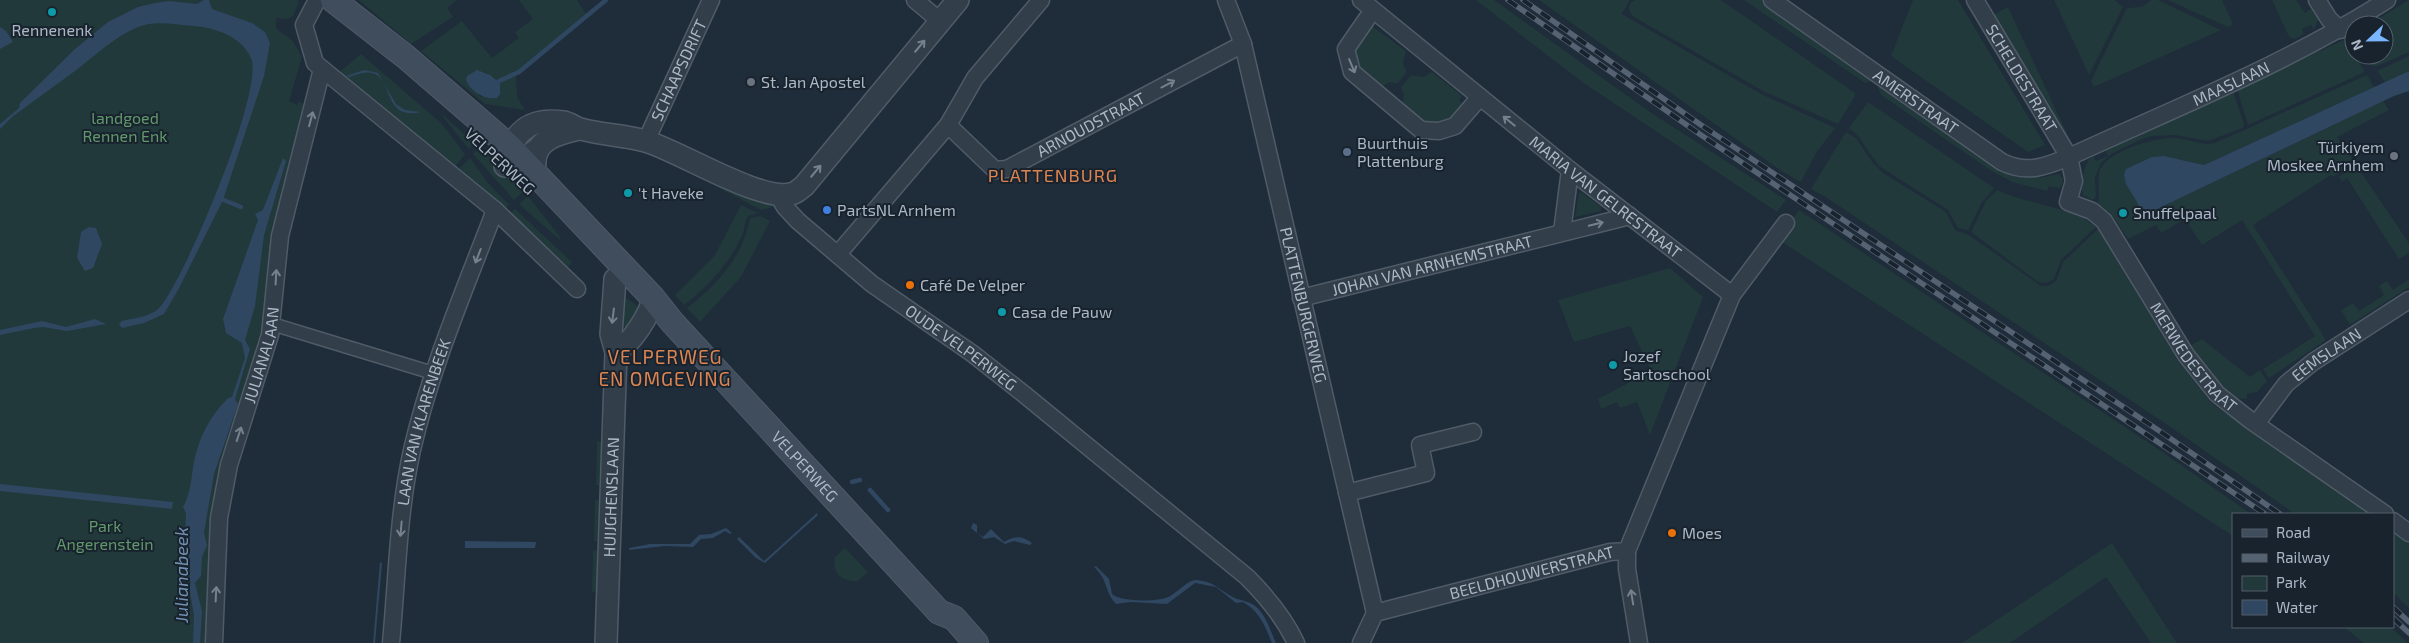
<svg xmlns="http://www.w3.org/2000/svg" width="2409" height="643" font-family="'Exo 2',sans-serif">
  <style>
    .green { fill: #21393b; fill-rule: evenodd }
    .water { fill: #2f4761 }
    .lines { fill: none; stroke-linecap: round; stroke-linejoin: round }
    .stream { stroke: #2f4761; stroke-width: 4.5 }
    .pedestrian-casing { stroke: #505b68; stroke-width: 15 }
    .minor-casing { stroke: #505b68; stroke-width: 19 }
    .tertiary-casing { stroke: #505b68; stroke-width: 24 }
    .secondary-casing { stroke: #505b68; stroke-width: 26 }
    .pedestrian { stroke: #323e4a; stroke-width: 12 }
    .minor { stroke: #323e4a; stroke-width: 16 }
    .tertiary { stroke: #323e4a; stroke-width: 21 }
    .secondary { stroke: #404d5d; stroke-width: 24 }
    .rail-casing { stroke: #546272; stroke-width: 5.5 }
    .rail { stroke: #18232e; stroke-width: 4; stroke-dasharray: 11; stroke-linecap: butt }
    .oneway { stroke: #76818f }
    .culture-dot { fill: #0f9aa8; stroke: #18232e; stroke-width: 2 }
    .worship-dot { fill: #6b7280; stroke: #18232e; stroke-width: 2 }
    .service-dot { fill: #5c6f8a; stroke: #18232e; stroke-width: 2 }
    .shop-dot { fill: #3f7fe0; stroke: #18232e; stroke-width: 2 }
    .food-dot { fill: #e8710a; stroke: #18232e; stroke-width: 2 }
    .labels { text-anchor: middle; stroke-width: 4; stroke-linejoin: round; paint-order: stroke }
    .poi-label { font-size: 16px; fill: #adb8c7; stroke: #18232e; text-anchor: start }
    .street-label { font-size: 16px; fill: #adb8c7; stroke: #18232e }
    .park-label { font-size: 16px; fill: #62996b; stroke: #18232e }
    .neighbourhood-label { font-size: 18px; letter-spacing: 1px; fill: #dd8552; stroke: #18232e }
    .water-label { font-size: 18px; font-style: italic; fill: #7291b2; stroke: #18232e }
    .quarter-label { font-size: 19px; letter-spacing: 1px; fill: #dd8552; stroke: #18232e }
  </style>
  <rect width="100%" height="100%" fill="#1f2c3a"/>
  <!-- green -->
  <g class="green">
    <path d="M0,0H297L299,2L293,16L288,19L276,18V28L293,41L302,57L289,101L297,105L299,101L306,105L265,328L210,533L206,643H0Z"/>
    <path d="M359,0H457L447,8L453,17L411,44Z"/>
    <path d="M519,0H577L586,14L516,75L517,97L525,110L485,104L421,51L462,21L492,58L519,38L515,32L533,19ZM484,72L500,82L481,97L474,89Z"/>
    <path d="M1476,0H1494L1647,110L1786,200L1777,212L1582,82Z"/>
    <path d="M1539,0H1630L1622,14L1761,94L1835,128L1816,153L1801,182L1783,172Z"/>
    <path d="M1635,0H1721L1855,93V96L1838,124L1763,91L1634,17C1627,11 1627,4 1635,0Z"/>
    <path d="M1744,0H1762L1873,78L1869,82L1865,83Z"/>
    <path d="M1913,0H1958L2045,145L2028,152L1891,56Z"/>
    <path d="M2054,0H2115L2123,7L2089,75Z"/>
    <path d="M2151,0H2158L2221,30L2094,87L2091,81L2127,8L2142,7Z"/>
    <path d="M2168,0H2222L2233,24L2228,27Z"/>
    <path d="M2272,0H2296L2305,13L2313,7L2323,22L2317,21L2314,30L2311,25L2302,29L2304,34L2295,39L2289,37Z"/>
    <path d="M2409,0V52L2375,67L2366,55H2384V25H2368Z"/>
    <path d="M2008,7L2069,138L2065,141L2062,135L2064,132L2025,66L2021,67L1991,16Z"/>
    <path d="M1372,26L1406,51L1403,64L1407,72L1397,84L1390,82L1381,87L1356,67L1354,47Z"/>
    <path d="M2344,40L2365,72L2248,125L2237,89Z"/>
    <path d="M361,54L441,123L465,154L454,168L337,74Z"/>
    <path d="M2409,56V71L2385,82L2377,71Z"/>
    <path d="M1432,72L1462,96L1459,100L1463,104L1448,123H1426L1402,104L1404,95L1401,87L1411,75L1423,77Z"/>
    <path d="M2367,75L2374,87L2204,165L2164,156L2152,157L2147,211L2155,210L2383,101L2389,110L2337,137L2354,162L2333,177L2331,175L2253,225L2326,340L2269,378L2263,369L2315,336L2242,220L2202,245L2185,219L2161,233L2156,225L2128,239L2112,215L2098,204C2100,193 2097,182 2099,173C2104,151 2154,138 2173,138C2188,138 2200,146 2215,143Z"/>
    <path d="M1880,83L2038,174L2039,178L2059,174L2063,179L2062,186L2059,188L2049,186L2047,191L2012,182L1990,170L1881,95L1878,88Z"/>
    <path d="M2233,91L2244,124L2243,128L2208,141L2175,135L2152,136L2142,139L2111,154L2101,163L2095,177L2096,197L2092,200L2083,195C2080,185 2084,161 2093,156L2096,161L2108,156L2105,148Z"/>
    <path d="M1868,102L1994,188L1981,204L1968,230L1958,228L1948,210L1879,166L1858,136L1849,128Z"/>
    <path d="M444,116L474,143L469,149L443,117Z"/>
    <path d="M1846,132L1856,138L1873,163L1883,173L1946,212L1955,230L1969,235L2041,286H2048L2056,281L2063,262L2098,229L2178,361L2211,403L2374,514H2295L2172,428L1824,196L1811,189Z"/>
    <path d="M480,147L524,191L514,200L473,154Z"/>
    <path d="M470,158L488,183L509,205L503,211L457,171Z"/>
    <path d="M2356,165L2409,243V253L2399,259L2347,178L2342,182L2339,177Z"/>
    <path d="M685,168L765,202L773,207L761,210L685,170Z"/>
    <path d="M1997,190C2028,205 2069,205 2096,227L2061,260L2054,279L2047,283L2038,282L1971,232L1986,201Z"/>
    <path d="M1581,192L1601,207V211L1575,217L1579,193Z"/>
    <path d="M528,196L561,238L560,240L519,204Z"/>
    <path d="M741,205L758,213L748,216C744,222 745,231 741,238C728,265 708,287 684,305L675,295L715,255Z"/>
    <path d="M515,209L572,262L566,270L508,215Z"/>
    <path d="M1799,210L2161,451L2251,514H2233V536L1782,242L1789,224Z"/>
    <path d="M761,216L770,221L741,277L700,322L687,308C718,284 743,256 750,218Z"/>
    <path d="M1670,268L1703,297L1650,435L1637,402L1620,408L1617,402L1601,409L1598,399L1651,371L1630,326L1574,342L1558,300Z"/>
    <path d="M2409,279V287L2350,325L2341,310L2353,303L2359,311L2384,295L2379,286L2387,281L2393,290Z"/>
    <path d="M618,297L628,299L640,308L630,330L617,321Z"/>
    <path d="M2202,339L2250,377L2260,370L2267,381L2257,392L2247,394V399L2233,398L2228,394L2188,347Z"/>
    <path d="M597,441L602,442L599,485H596Z"/>
    <path d="M595,499L600,501L597,541H594Z"/>
    <path d="M2393,529L2409,542V608L2393,593Z"/>
    <path d="M2112,543L2177,643H2151L2106,577L2010,643H1962Z"/>
    <path d="M845,548L868,572L858,581C843,582 831,574 835,557Z"/>
    <path d="M593,550L598,551L596,591L592,592Z"/>
    <path d="M2344,627H2390L2408,643H2364Z"/>
  </g>
  <!-- water -->
  <g class="water">
    <path d="M204,0H209L212,9L252,23L265,32L270,43L264,76L223,200L178,290L164,314L144,323L122,328L119,324L122,321C133,318 152,317 160,307C185,278 265,89 251,58C241,36 216,28 194,26C174,25 157,20 138,27C116,36 98,53 79,68C57,84 34,101 12,117L0,129V124L19,108L20,103L75,49L108,22L138,7L155,3L169,1L197,4Z"/>
    <path d="M0,27L6,31L13,42L0,49Z"/>
    <path d="M364,70L378,73L396,104L405,110L421,112C382,121 394,78 372,73C365,71 355,75 349,77L346,76Z"/>
    <path d="M477,70L490,75L500,83V94L497,98C485,100 471,92 466,80L467,76Z"/>
    <path d="M2409,71V91L2394,96L2155,210L2147,211L2140,207L2126,184L2124,175L2126,169L2152,157L2164,156L2204,165Z"/>
    <path d="M283,158L286,161L264,235L255,306L245,340L250,349L235,399L238,404L214,474L204,533L207,545L202,557L201,576L195,583L202,611L200,643H193L194,615L189,587L191,582L185,578L184,573L186,513L183,507C191,493 191,478 194,462C199,437 210,416 228,398L232,397L245,358L242,343L226,333L223,319L258,220L255,214L263,210Z"/>
    <path d="M89,227L96,228L102,244L93,268L85,271L77,258L81,232Z"/>
    <path d="M95,319L106,324L67,331L43,327L34,328L0,335V330L42,321L66,327Z"/>
    <path d="M0,484L173,502L172,509L0,491Z"/>
    <path d="M817,513L818,515L765,563L756,558L737,539L739,537L764,561Z"/>
    <path d="M973,523L977,525V533L983,537L991,529L1004,542C1014,536 1022,535 1032,543L1030,545L1014,541L1005,544L994,537L984,539L971,528Z"/>
    <path d="M726,528L732,533L730,534L725,531L713,538L701,539L693,547L665,546L629,550V548L650,544H690L699,535L711,534Z"/>
    <path d="M465,541L536,542L535,548H465Z"/>
    <path d="M380,562L382,563L375,643H373Z"/>
    <path d="M1096,566L1109,579L1112,594C1120,602 1158,602 1168,597C1176,594 1188,579 1197,580C1214,582 1217,588 1231,596C1237,600 1245,600 1252,604C1265,611 1270,630 1276,643H1272C1265,626 1260,612 1243,602L1236,603L1216,587L1195,583L1167,604L1131,602L1116,604C1104,591 1109,581 1094,567Z"/>
  </g>
  <g class="lines">
    <!-- stream -->
    <g class="stream">
      <path d="M495,83L519,72L606,0"/>
      <path d="M219,198L241,207"/>
      <path d="M852,482L860,480"/>
      <path d="M870,490L888,510"/>
    </g>
    <!-- pedestrian casing -->
    <g class="pedestrian-casing">
      <path id="pedestrian" d="M272,324L433,373"/>
    </g>
    <!-- minor casing -->
    <g class="minor-casing">
      <g id="minor">
        <path d="M317,0L304,25L315,63L495,210L577,289"/>
        <path d="M915,0L940,21"/>
        <path id="s1" d="M1226,0L1243,44L1375,613"/>
        <path id="s2" d="M1361,0L1570,170L1732,295"/>
        <path id="s3" d="M1772,0L2002,162C2027,174 2045,167 2069,157C2175,108 2289,63 2387,0"/>
        <path id="s4" d="M1975,0L2069,157L2074,181L2068,202L2092,211L2104,221L2186,355L2217,394L2250,420L2385,514"/>
        <path d="M2317,0L2329,19L2340,30"/>
        <path d="M1373,10L1346,49L1352,72L1421,130L1439,131L1455,126L1480,97"/>
        <path id="s5" d="M948,125L995,170L1007,169L1243,44"/>
        <path id="s6" d="M646,141L711,0"/>
        <path id="s7" d="M777,194L785,207L798,221L872,284L973,354L1025,395L1247,577C1267,597 1284,617 1296,643"/>
        <path d="M1562,232L1570,170"/>
        <path d="M838,254L948,125L975,78L1041,0"/>
        <path id="s8" d="M1301,298L1630,216"/>
        <path id="s9" d="M2256,424L2286,384L2313,362L2409,300"/>
        <path d="M1347,493L1426,473L1420,445L1473,432"/>
        <path d="M2393,521L2409,533"/>
        <path d="M1627,551V569L1639,643"/>
        <path id="s10" d="M214,643L219,518L229,465L270,335L280,236L322,69"/>
        <path id="s11" d="M391,643C397,579 398,513 412,450C431,367 465,289 495,210"/>
        <path id="s12" d="M1361,643L1375,613L1610,552L1627,551L1732,295L1786,223"/>
      </g>
    </g>
    <!-- tertiary casing -->
    <g class="tertiary-casing">
      <g id="tertiary">
        <path d="M538,149L521,160L505,166C512,133 528,117 563,122C570,123 575,128 581,129C602,135 624,135 645,141C678,150 764,205 794,193C797,192 801,188 804,186L958,0"/>
        <path d="M535,163C534,139 561,133 579,129"/>
        <path d="M616,352C631,344 650,315 653,298"/>
        <path id="s13" d="M606,643L616,352L611,334L615,279"/>
      </g>
    </g>
    <!-- secondary casing -->
    <g class="secondary-casing">
      <g id="secondary">
        <path id="s14" d="M333,0L406,57L509,146L653,298L672,322L939,612L954,618L976,643"/>
      </g>
    </g>
    <!-- pedestrian -->
    <use href="#pedestrian" class="pedestrian"/>
    <!-- minor -->
    <use href="#minor" class="minor"/>
    <!-- tertiary -->
    <use href="#tertiary" class="tertiary"/>
    <!-- secondary -->
    <use href="#secondary" class="secondary"/>
    <!-- rail casing -->
    <g class="rail-casing">
      <g id="rail">
        <path d="M1508,0L1701,135L2265,514"/>
        <path d="M1523,0L1701,125L2161,432L2280,514"/>
        <path d="M2393,607L2409,622"/>
        <path d="M2393,618L2409,633"/>
      </g>
    </g>
    <!-- rail -->
    <use href="#rail" class="rail"/>
  </g>
  <!-- one-way arrows -->
  <defs><path id="oneway-shaft" d="M-6 0H5M1.5-3L5.5 0L1.5 3" fill="none" stroke-width="1.6" stroke-linecap="round" stroke-linejoin="round" transform="scale(1.25)"/></defs>
  <g class="oneway">
    <use href="#oneway-shaft" transform="translate(920 46) rotate(-50)"/>
    <use href="#oneway-shaft" transform="translate(1352 66) rotate(67)"/>
    <use href="#oneway-shaft" transform="translate(1168 84) rotate(-28)"/>
    <use href="#oneway-shaft" transform="translate(311 119) rotate(-75)"/>
    <use href="#oneway-shaft" transform="translate(1509 121) rotate(-141)"/>
    <use href="#oneway-shaft" transform="translate(816 171) rotate(-50)"/>
    <use href="#oneway-shaft" transform="translate(1596 224) rotate(-14)"/>
    <use href="#oneway-shaft" transform="translate(478 256) rotate(111)"/>
    <use href="#oneway-shaft" transform="translate(276 277) rotate(-87)"/>
    <use href="#oneway-shaft" transform="translate(613 316) rotate(97)"/>
    <use href="#oneway-shaft" transform="translate(239 434) rotate(-72)"/>
    <use href="#oneway-shaft" transform="translate(401 529) rotate(95)"/>
    <use href="#oneway-shaft" transform="translate(216 594) rotate(-87)"/>
    <use href="#oneway-shaft" transform="translate(1632 597) rotate(-99)"/>
  </g>
  <!-- markers -->
  <g class="culture-dot">
    <circle cx="52" cy="12" r="5"/>
    <circle cx="628" cy="193" r="5"/>
    <circle cx="2123" cy="213" r="5"/>
    <circle cx="1002" cy="312" r="5"/>
    <circle cx="1613" cy="365" r="5"/>
  </g>
  <g class="worship-dot">
    <circle cx="751" cy="82" r="5"/>
    <circle cx="2394" cy="156" r="5"/>
  </g>
  <circle class="service-dot" cx="1347" cy="152" r="5"/>
  <circle class="shop-dot" cx="827" cy="210" r="5"/>
  <g class="food-dot">
    <circle cx="910" cy="285" r="5"/>
    <circle cx="1672" cy="533" r="5"/>
  </g>
  <g class="labels">
    <!-- poi labels -->
    <g class="poi-label">
      <text x="52" y="36" text-anchor="middle">Rennenenk</text>
      <text x="761" y="88">St. Jan Apostel</text>
      <text x="1357" y="149">Buurthuis<tspan x="1357" dy="18">Plattenburg</tspan></text>
      <text x="2384" y="153" text-anchor="end">Türkiyem<tspan x="2384" dy="18">Moskee Arnhem</tspan></text>
      <text x="638" y="199">'t Haveke</text>
      <text x="837" y="216">PartsNL Arnhem</text>
      <text x="2133" y="219">Snuffelpaal</text>
      <text x="920" y="291">Café De Velper</text>
      <text x="1012" y="318">Casa de Pauw</text>
      <text x="1623" y="362">Jozef<tspan x="1623" dy="18">Sartoschool</tspan></text>
      <text x="1682" y="539">Moes</text>
    </g>
    <!-- street labels -->
    <g class="street-label">
      <text dy="6" stroke="none"><textPath href="#s6" startOffset="78">SCHAAPSDRIFT</textPath></text>
      <text dy="6" stroke="none"><textPath href="#s4" startOffset="91">SCHELDESTRAAT</textPath></text>
      <text dy="6" stroke="none"><textPath href="#s3" startOffset="529">MAASLAAN</textPath></text>
      <text dy="6" stroke="none"><textPath href="#s3" startOffset="176">AMERSTRAAT</textPath></text>
      <text dy="6" stroke="none"><textPath href="#s5" startOffset="172">ARNOUDSTRAAT</textPath></text>
      <text transform="translate(500 161) rotate(43)" y="6">VELPERWEG</text>
      <text dy="6" stroke="none"><textPath href="#s2" startOffset="314">MARIA VAN GELRESTRAAT</textPath></text>
      <text dy="6" stroke="none"><textPath href="#s8" startOffset="135">JOHAN VAN ARNHEMSTRAAT</textPath></text>
      <text dy="6" stroke="none"><textPath href="#s1" startOffset="315">PLATTENBURGERWEG</textPath></text>
      <text dy="6" stroke="none"><textPath href="#s7" startOffset="241">OUDE VELPERWEG</textPath></text>
      <text dy="6" stroke="none"><textPath href="#s10" startOffset="294">JULIANALAAN</textPath></text>
      <text dy="6" stroke="none"><textPath href="#s4" startOffset="434">MERWEDESTRAAT</textPath></text>
      <text dy="6" stroke="none"><textPath href="#s9" startOffset="100">EEMSLAAN</textPath></text>
      <text dy="6" stroke="none"><textPath href="#s11" startOffset="224">LAAN VAN KLARENBEEK</textPath></text>
      <text dy="6" stroke="none"><textPath href="#s14" startOffset="665">VELPERWEG</textPath></text>
      <text dy="6" stroke="none"><textPath href="#s13" startOffset="146">HUIJGHENSLAAN</textPath></text>
      <text dy="6" stroke="none"><textPath href="#s12" startOffset="195">BEELDHOUWERSTRAAT</textPath></text>
    </g>
    <!-- park labels -->
    <g class="park-label">
      <text x="125" y="124">landgoed<tspan x="125" dy="18">Rennen Enk</tspan></text>
      <text x="105" y="532">Park<tspan x="105" dy="18">Angerenstein</tspan></text>
    </g>
    <!-- neighbourhood labels -->
    <g class="neighbourhood-label">
      <text x="1053" y="182">PLATTENBURG</text>
    </g>
    <!-- water labels -->
    <g class="water-label">
      <text transform="translate(182 575) rotate(-90)" y="6">Julianabeek</text>
    </g>
    <!-- quarter labels -->
    <g class="quarter-label">
      <text x="665" y="364">VELPERWEG<tspan x="665" dy="22">EN OMGEVING</tspan></text>
    </g>
  </g>
  <!-- legend -->
  <rect x="2232" y="513" width="162" height="115" fill="#18232e" stroke="#545f6b"/>
  <rect x="2242" y="529" width="25" height="8" fill="#404d5d" stroke="#545f6b"/>
  <text x="2276" y="538" font-size="15" fill="#adb8c7">Road</text>
  <rect x="2242" y="554" width="25" height="8" fill="#546272" stroke="#545f6b"/>
  <text x="2276" y="563" font-size="15" fill="#adb8c7">Railway</text>
  <rect x="2242" y="576" width="25" height="15" fill="#21393b" stroke="#545f6b"/>
  <text x="2276" y="588" font-size="15" fill="#adb8c7">Park</text>
  <rect x="2242" y="600" width="25" height="15" fill="#2f4761" stroke="#545f6b"/>
  <text x="2276" y="613" font-size="15" fill="#adb8c7">Water</text>
  <!-- north arrow -->
  <g transform="translate(2369 40) rotate(248)"><circle r="24" fill="#18232e" stroke="#545f6b"/>
  <path d="M0-4L9 19L0 12L-9 19Z" fill="#79b6ff"/>
  <text y="-8" font-size="14" font-weight="bold" text-anchor="middle" fill="#adb8c7">N</text>
  </g>
</svg>
